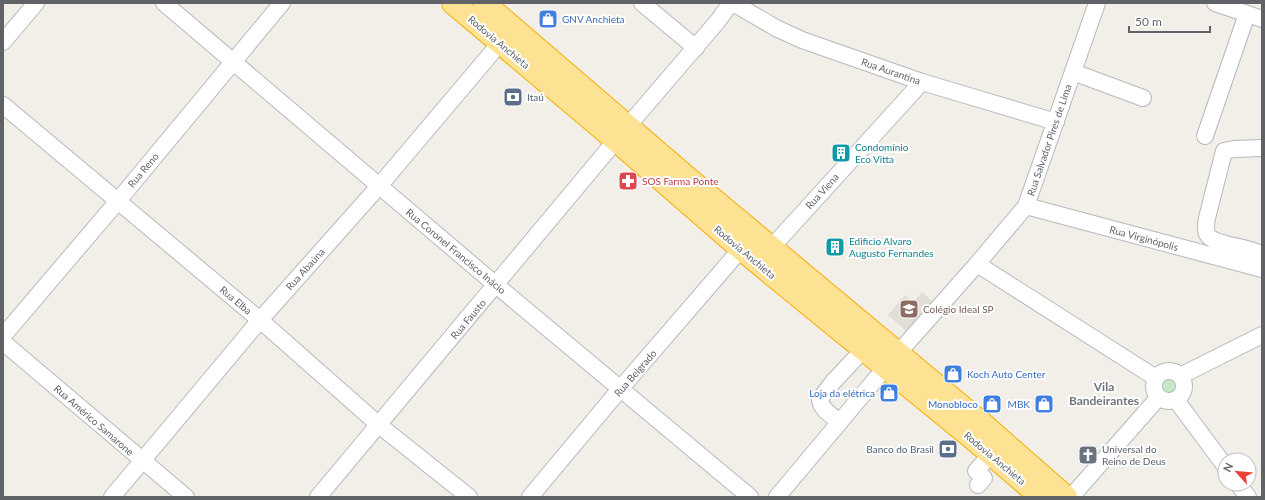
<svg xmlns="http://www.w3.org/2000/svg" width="1265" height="500" font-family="Lato,sans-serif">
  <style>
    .education { fill: #e1ded6 }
    .green { fill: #c5e8c5 }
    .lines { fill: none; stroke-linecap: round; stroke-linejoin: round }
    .minor-casing { stroke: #b5b8bc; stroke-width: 18 }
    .highway-casing { stroke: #f9ab00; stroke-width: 24 }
    .minor { stroke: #fff; stroke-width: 16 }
    .highway { stroke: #fde293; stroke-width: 22 }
    .labels { text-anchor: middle; stroke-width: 4; stroke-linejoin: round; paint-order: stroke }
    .shop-label { font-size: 10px; fill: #366cbe; stroke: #fff; text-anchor: end }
    .street-label { font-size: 10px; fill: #5f6368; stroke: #fff }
    .service-label { font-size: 10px; fill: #4e5e75; stroke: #fff; text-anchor: start }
    .culture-label { font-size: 10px; fill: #0d838f; stroke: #fff; text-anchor: start }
    .health-label { font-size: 10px; fill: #be3a42; stroke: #fff; text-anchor: start }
    .education-label { font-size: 10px; fill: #785e54; stroke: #fff; text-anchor: start }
    .worship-label { font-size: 10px; fill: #5b616d; stroke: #fff; text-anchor: start }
    .quarter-label { font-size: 12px; font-weight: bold; fill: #70757a; stroke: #fff }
  </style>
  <rect width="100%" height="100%" fill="#f1efe8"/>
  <!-- education -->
  <path class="education" d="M922,292L932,301L906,331L888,315L905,295L913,302Z"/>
  <!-- green -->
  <circle class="green" cx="1168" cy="386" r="9"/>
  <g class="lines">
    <!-- minor casing -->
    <g class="minor-casing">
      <g id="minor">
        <path d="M164,3L496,285L750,497"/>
        <path d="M642,3L696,48"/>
        <path d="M733,3L776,28L802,40L922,82L1056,122"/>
        <path d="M1215,3L1262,19"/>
        <path d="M3,42L36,3"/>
        <path d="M1073,72L1143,98"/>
        <path d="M3,105L260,320L379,425L469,497"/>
        <path d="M1205,136L1247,14"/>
        <path d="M1262,148L1234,149L1224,151L1207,218C1206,223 1205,229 1207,234C1213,246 1250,246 1262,255"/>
        <path d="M1026,206L1262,269"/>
        <path d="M771,248L922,82"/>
        <path d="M977,264L1156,378"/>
        <path d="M3,336L117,202L282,3"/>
        <path d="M3,342L186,497"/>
        <circle cx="1169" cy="386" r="15"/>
        <path d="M1180,376L1262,335"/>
        <path d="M1176,400L1225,466"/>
        <path d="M840,422C832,416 820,409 820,399L833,382L863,350"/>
        <path d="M1238,484L1248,497"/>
        <path d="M978,485L984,478L976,471L991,454"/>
        <path d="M112,497L260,320L380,185L500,43"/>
        <path d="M318,497L627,127L717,22L731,3"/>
        <path d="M530,497L621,388L741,249"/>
        <path d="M777,497L885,368L977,264L1026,206L1097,3"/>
        <path d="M1071,497L1158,398"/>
      </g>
    </g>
    <!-- highway casing -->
    <g class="highway-casing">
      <g id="highway">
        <path d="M453,3L617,141L741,249L972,438L1041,497"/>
        <path d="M484,3L689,179L984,425L1066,497"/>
      </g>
    </g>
    <!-- minor -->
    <use href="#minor" class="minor"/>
    <!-- highway -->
    <use href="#highway" class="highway"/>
  </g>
  <!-- icons -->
  <defs>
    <g id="shop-square" transform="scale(1)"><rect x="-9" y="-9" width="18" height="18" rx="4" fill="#3f7fe0" stroke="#fff"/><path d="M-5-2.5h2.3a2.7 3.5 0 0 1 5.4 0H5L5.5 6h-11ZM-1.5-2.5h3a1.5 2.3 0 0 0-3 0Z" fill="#fff"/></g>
    <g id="bank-square" transform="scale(1)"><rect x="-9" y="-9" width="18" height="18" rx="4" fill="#5c6f8a" stroke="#fff"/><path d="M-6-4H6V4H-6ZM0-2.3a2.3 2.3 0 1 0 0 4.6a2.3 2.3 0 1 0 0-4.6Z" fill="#fff"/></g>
    <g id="building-square" transform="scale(1)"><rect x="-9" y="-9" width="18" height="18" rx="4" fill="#0f9aa8" stroke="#fff"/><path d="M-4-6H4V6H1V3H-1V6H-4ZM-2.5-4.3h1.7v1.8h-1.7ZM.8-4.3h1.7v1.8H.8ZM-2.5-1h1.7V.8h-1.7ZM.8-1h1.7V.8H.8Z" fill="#fff"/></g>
    <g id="pharmacy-square" transform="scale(1)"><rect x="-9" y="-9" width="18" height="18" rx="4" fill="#e0444e" stroke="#fff"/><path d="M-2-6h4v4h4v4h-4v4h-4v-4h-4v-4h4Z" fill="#fff"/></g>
    <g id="school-square" transform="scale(1)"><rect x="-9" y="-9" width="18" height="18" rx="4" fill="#8d6e63" stroke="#fff"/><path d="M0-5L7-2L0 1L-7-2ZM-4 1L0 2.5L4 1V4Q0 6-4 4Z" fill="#fff"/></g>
    <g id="church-square" transform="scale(1)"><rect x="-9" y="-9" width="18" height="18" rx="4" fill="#6b7280" stroke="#fff"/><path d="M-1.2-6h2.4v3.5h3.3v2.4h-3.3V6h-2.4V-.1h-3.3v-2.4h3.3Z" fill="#fff"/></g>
  </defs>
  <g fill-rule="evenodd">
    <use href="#shop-square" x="548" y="19"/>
    <use href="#bank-square" x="513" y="97"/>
    <use href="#building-square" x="841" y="153"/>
    <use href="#pharmacy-square" x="628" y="181"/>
    <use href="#building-square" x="835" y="247"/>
    <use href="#school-square" x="909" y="309"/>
    <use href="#shop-square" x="953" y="374"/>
    <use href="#shop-square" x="889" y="393"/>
    <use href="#shop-square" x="992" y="404"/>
    <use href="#shop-square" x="1044" y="404"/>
    <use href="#bank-square" x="948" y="449"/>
    <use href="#church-square" x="1088" y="455"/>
  </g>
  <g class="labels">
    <!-- shop labels -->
    <g class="shop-label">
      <text x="562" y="23" text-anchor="start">GNV Anchieta</text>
      <text x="967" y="378" text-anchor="start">Koch Auto Center</text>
      <text x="875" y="397">Loja da elétrica</text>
      <text x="978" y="408">Monobloco</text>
      <text x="1030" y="408">MBK</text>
    </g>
    <!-- street labels -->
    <g class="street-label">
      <text transform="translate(499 42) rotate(40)" y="4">Rodovia Anchieta</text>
      <text transform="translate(891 71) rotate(19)" y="4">Rua Aurantina</text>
      <text transform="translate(1049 140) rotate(-71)" y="4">Rua Salvador Pires de Lima</text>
      <text transform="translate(143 170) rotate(-50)" y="4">Rua Reno</text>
      <text transform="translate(822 191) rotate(-48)" y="4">Rua Viena</text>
      <text transform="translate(1144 238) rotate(15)" y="4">Rua Virginópolis</text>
      <text transform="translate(456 251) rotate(40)" y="4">Rua Coronel Francisco Inácio</text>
      <text transform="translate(745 252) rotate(40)" y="4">Rodovia Anchieta</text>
      <text transform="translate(305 269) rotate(-48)" y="4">Rua Abaúna</text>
      <text transform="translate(236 300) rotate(40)" y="4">Rua Elba</text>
      <text transform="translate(468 319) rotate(-50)" y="4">Rua Fausto</text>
      <text transform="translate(635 373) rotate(-49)" y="4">Rua Belgrado</text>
      <text transform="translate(94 420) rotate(41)" y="4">Rua Américo Samarone</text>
      <text transform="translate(995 458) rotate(40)" y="4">Rodovia Anchieta</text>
    </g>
    <!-- service labels -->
    <g class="service-label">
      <text x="527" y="101">Itaú</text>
      <text x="934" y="453" text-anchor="end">Banco do Brasil</text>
    </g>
    <!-- culture labels -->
    <g class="culture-label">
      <text x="855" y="151">Condomínio<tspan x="855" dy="12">Eco Vitta</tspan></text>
      <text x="849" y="245">Edificio Alvaro<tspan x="849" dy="12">Augusto Fernandes</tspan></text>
    </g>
    <!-- health labels -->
    <g class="health-label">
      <text x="642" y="185">SOS Farma Ponte</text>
    </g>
    <!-- education labels -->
    <g class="education-label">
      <text x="923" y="313">Colégio Ideal SP</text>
    </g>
    <!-- worship labels -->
    <g class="worship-label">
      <text x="1102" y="453">Universal do<tspan x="1102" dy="12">Reino de Deus</tspan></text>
    </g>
    <!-- quarter labels -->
    <g class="quarter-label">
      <text x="1104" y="391">Vila<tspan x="1104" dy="14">Bandeirantes</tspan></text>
    </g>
  </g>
  <!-- border -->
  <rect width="1265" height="500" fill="none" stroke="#5f6368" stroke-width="8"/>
  <!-- north arrow -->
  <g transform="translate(1237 472) rotate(297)"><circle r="19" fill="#ffffff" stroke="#bfc1c3"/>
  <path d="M0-3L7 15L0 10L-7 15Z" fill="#ea4335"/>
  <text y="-6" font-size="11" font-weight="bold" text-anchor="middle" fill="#5f6368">N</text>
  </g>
  <!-- scale -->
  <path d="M1129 26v6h81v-6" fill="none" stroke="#5f6368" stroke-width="2"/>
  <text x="1135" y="26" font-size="12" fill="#5f6368" stroke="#ffffff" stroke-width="3" paint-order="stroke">50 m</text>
</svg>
